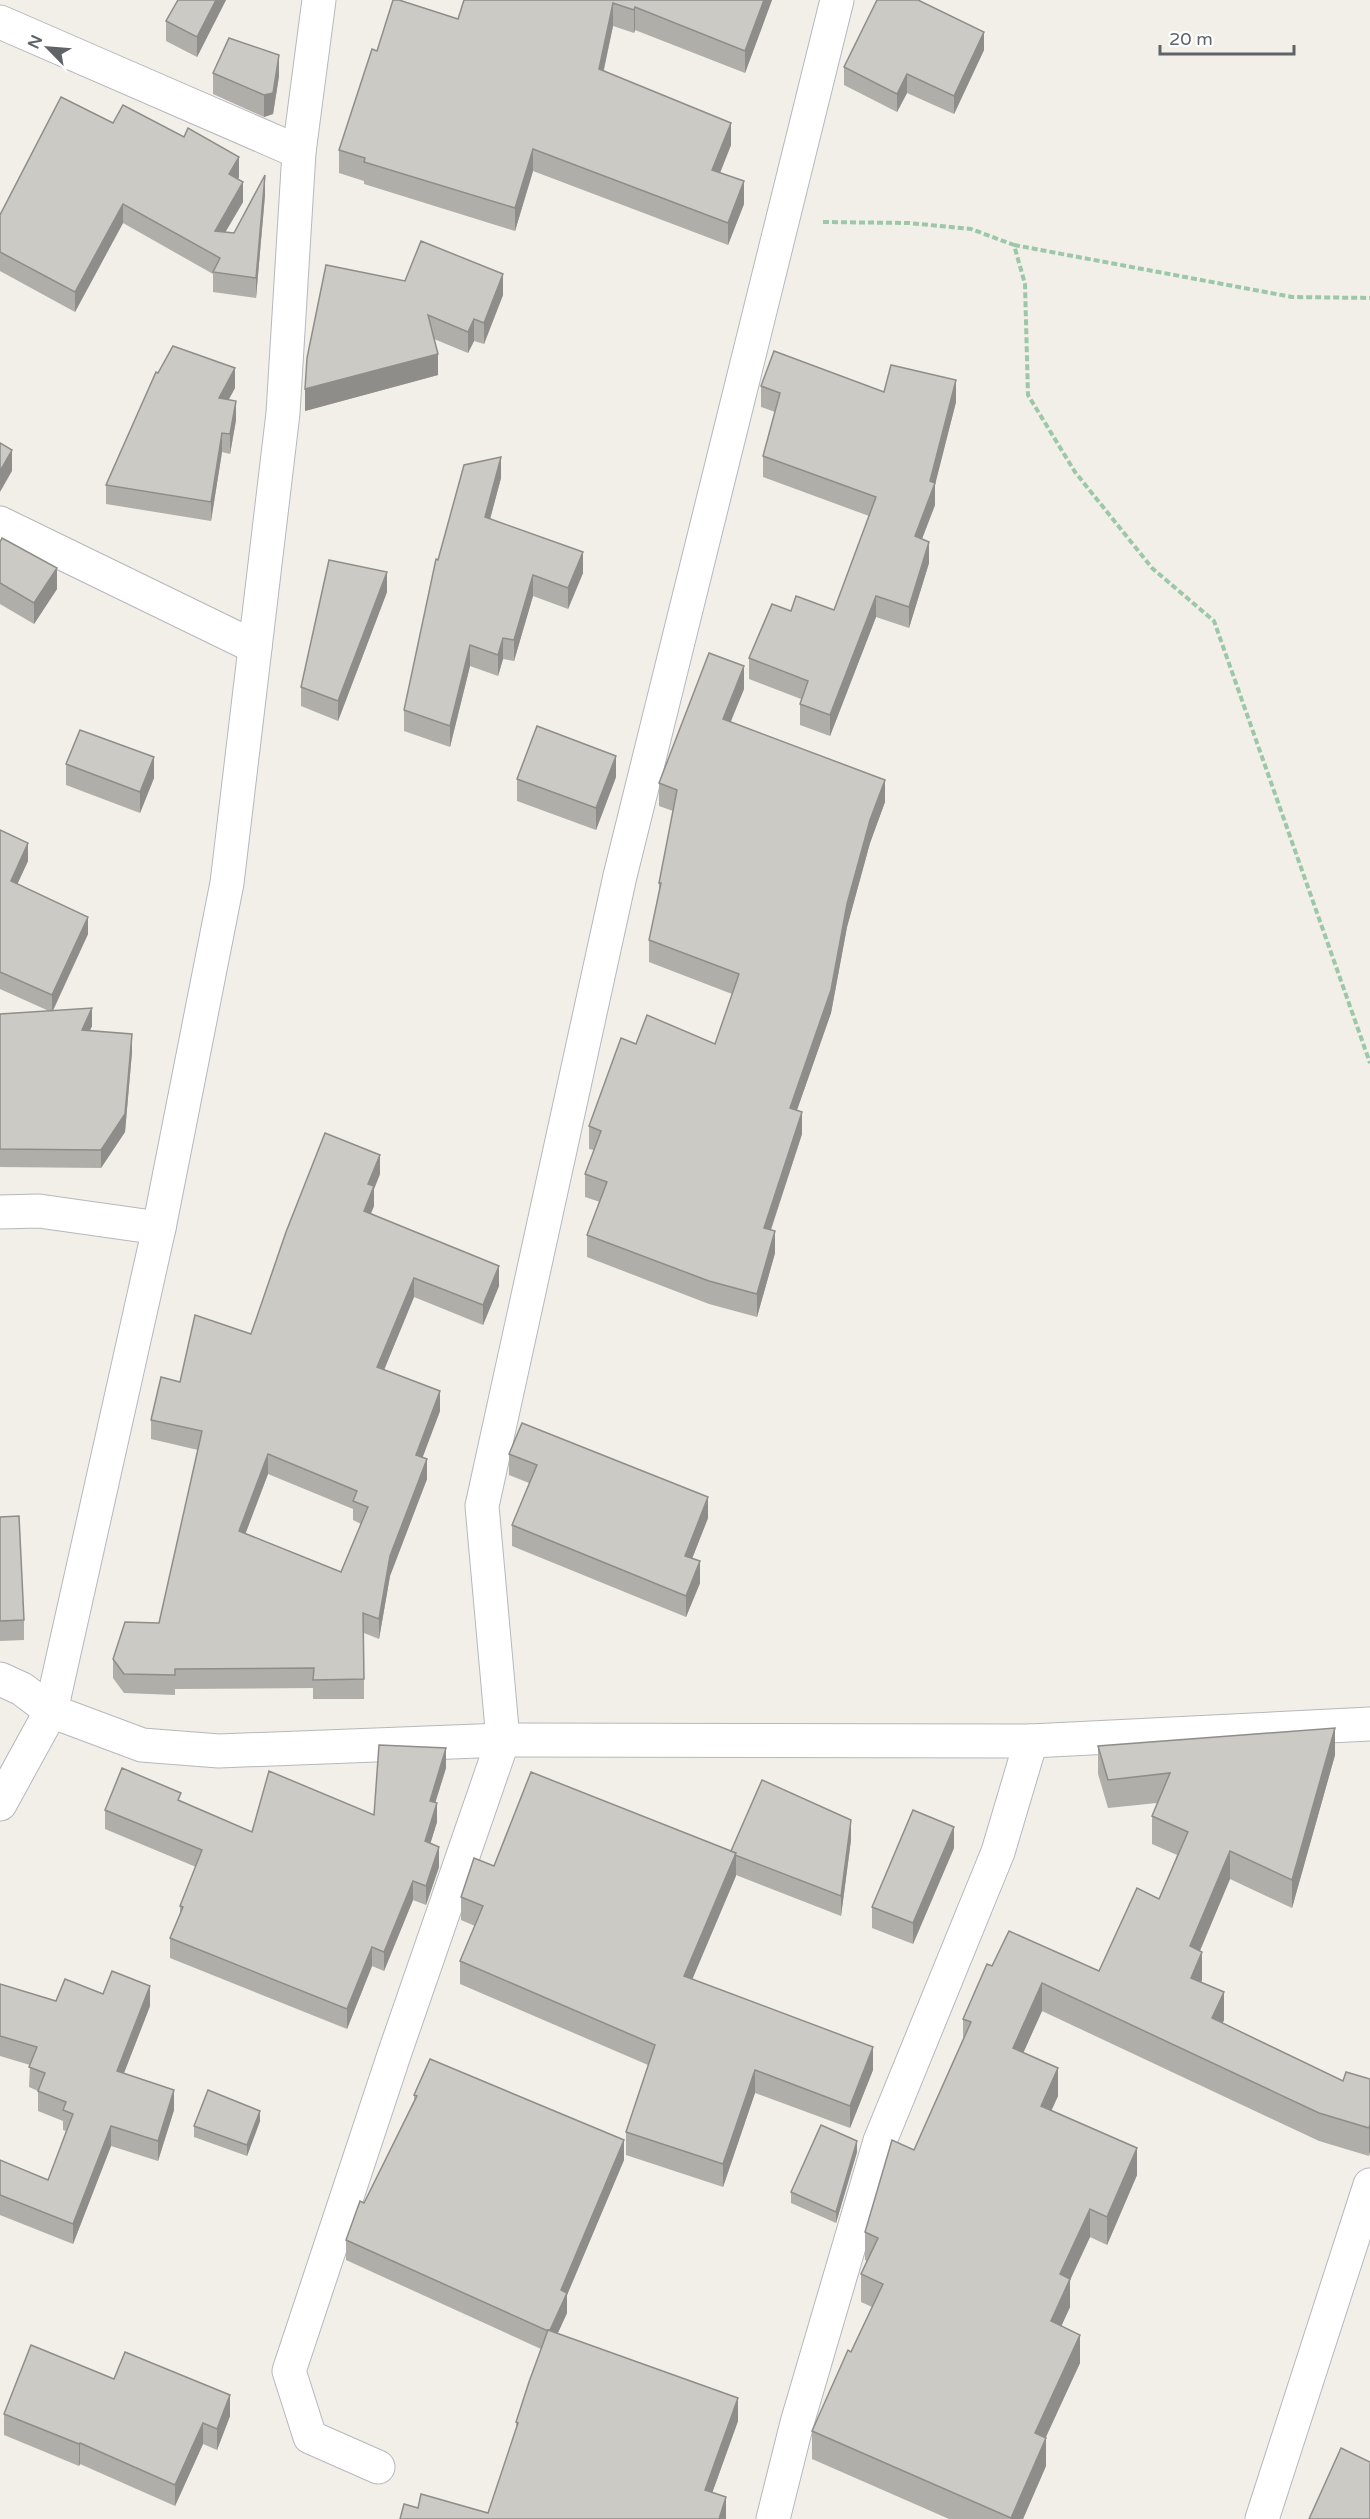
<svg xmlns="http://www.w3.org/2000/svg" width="1370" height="2519" font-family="'Varela Round',sans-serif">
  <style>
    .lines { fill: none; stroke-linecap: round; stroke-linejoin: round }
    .minor-casing { stroke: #b5b8bc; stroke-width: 35 }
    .path { stroke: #9cc7a9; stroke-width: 4; stroke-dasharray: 6 3; stroke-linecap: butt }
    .minor { stroke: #fff; stroke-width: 33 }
    .wall { fill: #afaea9; fill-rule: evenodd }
    .shaded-wall { fill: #8f8d8a }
    .building { fill: #cccac5; stroke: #8f8d8a; stroke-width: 1.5; fill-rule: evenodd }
  </style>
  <rect width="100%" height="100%" fill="#f1efe8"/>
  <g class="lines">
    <!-- minor casing -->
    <g class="minor-casing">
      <g id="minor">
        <path d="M0,22L299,152"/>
        <path d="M0,523L255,647"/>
        <path d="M0,1212L39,1211L159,1228"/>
        <path d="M0,1679L22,1689L51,1711L142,1745L219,1751L503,1740L1031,1741L1370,1724"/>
        <path d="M0,1804L51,1711L159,1228L227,883L283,413L299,152L319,0"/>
        <path d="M378,2467L310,2437L289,2371L395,2052L503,1740L482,1506L620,876L837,0"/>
        <path d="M773,2519L797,2423L880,2141L998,1852L1031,1741"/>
        <path d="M1262,2519L1370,2185"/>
      </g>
    </g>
    <!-- path -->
    <g class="path">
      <path d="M823,222L909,223L971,229L1014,245L1025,284L1028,395L1075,472L1152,568L1214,621L1370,1063"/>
      <path d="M1014,245L1292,297L1370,298"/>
    </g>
    <!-- minor -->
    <use href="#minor" class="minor"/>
  </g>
  <!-- wall -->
  <g class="wall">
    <path d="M178,0H226L197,57L166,41V21Z"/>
    <path d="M464,0H772L745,73L635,30L634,33L613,26L604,70L731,145L720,173L744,204L728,245L533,171L515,231L364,184V181L339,173V150L377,51L458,19Z"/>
    <path d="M984,50L954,114L907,93L897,112L844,85V67Z"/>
    <path d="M213,73L279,76L273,114L264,117L213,94Z"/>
    <path d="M113,123L239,177L238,179L243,202L225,232L234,233L265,195L256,298L213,292V274L123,223L75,312L0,271V215Z"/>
    <path d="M405,281L503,295L484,344L474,341L468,353L434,339L438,375L305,411Z"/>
    <path d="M158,373L235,388L229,399L236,420L230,454L222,452L211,521L106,504V485Z"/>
    <path d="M761,386L884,392L956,402L935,483V505L922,539L929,563L909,628L876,617L830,736L800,725V704L801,699L749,679V658L791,611L834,610L869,516L763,477V456L775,412L761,407Z"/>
    <path d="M501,478L490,519L583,573L568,609L533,596L514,661L503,659L498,676L470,666L450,747L404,731V710L438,560Z"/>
    <path d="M0,542L57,589L34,624L0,604Z"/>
    <path d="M387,592L338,721L301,706V687Z"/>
    <path d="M744,689L730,722L885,802L870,843L847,927L831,1013L797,1110L802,1134L771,1230L775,1253L757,1317L709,1304L587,1257V1235L600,1202L585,1197V1174L594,1150L589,1149V1126L636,1044H715L732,994L649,962V940L659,893V883L673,811L659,806V783Z"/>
    <path d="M66,764L154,778L140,813L66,785Z"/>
    <path d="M616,777L596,830L517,801V779Z"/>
    <path d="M0,830L28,861L17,884L88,934L53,1011L92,1026L90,1030L132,1052L125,1132L101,1168L0,1167V1014L49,1011L0,989Z"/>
    <path d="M380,1174L374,1189V1206L371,1213L499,1286L483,1325L414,1297L384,1370L440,1411L422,1458L427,1479L390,1576L379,1639L364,1633V1699H313V1688L175,1689V1695L124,1693L113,1678V1659L159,1623L198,1450L151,1439V1420L180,1382L251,1334ZM268,1474L353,1509V1520L361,1524L341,1572L245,1533Z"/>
    <path d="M509,1454L708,1518L692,1558L700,1583L686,1617L512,1546V1525L529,1483L509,1475Z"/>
    <path d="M0,1517L24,1620V1640L0,1641Z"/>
    <path d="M1098,1746L1335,1755L1292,1908L1230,1879L1200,1951L1202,1980L1201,1982L1224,2020L1222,2023L1343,2081L1370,2079L1369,2156L1319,2141L1042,2011L1023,2053L1058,2096L1051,2110L1137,2175L1107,2245L1090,2237L1070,2279V2307L1061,2326L1080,2363L1045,2437L1046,2466L1023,2519H949L812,2459V2431L872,2307L861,2302V2274L867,2261L865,2260V2232L914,2150L963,2040V2019L992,1966L1099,1971L1159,1899L1177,1855L1152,1844V1816L1157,1803L1108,1808L1098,1774Z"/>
    <path d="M446,1768L435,1802L437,1822L430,1844L439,1867L426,1905L413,1900L384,1971L372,1966L347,2029L170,1958V1938L180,1913V1906L196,1867L105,1829V1810L181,1801L252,1832L374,1815Z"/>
    <path d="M851,1840L841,1916L736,1875L692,1979L873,2070L850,2128L755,2093L723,2187L626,2155V2132L648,2065L460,1984V1961L475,1926L461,1920V1897L494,1866L731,1851Z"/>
    <path d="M954,1848L913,1944L872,1928V1907Z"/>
    <path d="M0,1985L56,2001L103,1994L150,2006L124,2073L174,2110L158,2161L111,2146L73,2244L0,2215V2160L48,2180L66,2131L63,2130V2121L38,2111V2091L29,2087L30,2065L0,2056Z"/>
    <path d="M414,2095L624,2160L567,2295V2313L558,2333L738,2421L712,2493L726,2519H400L418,2508L488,2513L516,2431V2422L541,2349L346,2260V2240L414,2100Z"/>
    <path d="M260,2121L247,2156L194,2137V2126Z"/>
    <path d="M857,2152L836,2223L791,2203V2192Z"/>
    <path d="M114,2379L230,2416L217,2450L203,2444L175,2506L80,2464L79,2466L4,2435V2414Z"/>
  </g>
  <!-- shaded-wall -->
  <g class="shaded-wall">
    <path d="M216,0H226L197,57V37Z"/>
    <path d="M764,0H772L745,73V51Z"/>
    <path d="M613,3V26L599,91V69Z"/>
    <path d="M635,7V30L634,33V10Z"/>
    <path d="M984,32V50L954,114V96Z"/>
    <path d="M279,55V76L273,114L264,117V95Z"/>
    <path d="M907,74V93L897,112V94Z"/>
    <path d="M731,123V145L712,193V170Z"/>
    <path d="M533,149V171L515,231V208Z"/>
    <path d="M239,157V177L229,194V174Z"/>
    <path d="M265,175V195L256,298V278Z"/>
    <path d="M744,181V204L728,245V223Z"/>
    <path d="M243,182V202L215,250V231Z"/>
    <path d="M123,204V223L75,312V292Z"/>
    <path d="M503,274V295L484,344V323Z"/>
    <path d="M474,319V341L468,353V332Z"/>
    <path d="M438,354V375L305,411V389Z"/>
    <path d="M235,368V388L219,417V398Z"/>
    <path d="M956,380V402L935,485V483V505L915,557V536Z"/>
    <path d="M236,401V420L230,454V434Z"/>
    <path d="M222,433V452L211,521V502Z"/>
    <path d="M12,450V471L0,492V471Z"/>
    <path d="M501,457V478L485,538V517Z"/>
    <path d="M929,542V563L909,628V607Z"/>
    <path d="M583,552V573L568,609V588Z"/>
    <path d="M57,568V589L34,624V603Z"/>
    <path d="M387,572V592L338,721V701Z"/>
    <path d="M533,575V596L514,661V640Z"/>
    <path d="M876,596V617L830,736V715Z"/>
    <path d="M503,638V659L498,676V655Z"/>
    <path d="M470,645V666L450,747V726Z"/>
    <path d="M744,666V689L723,741V719Z"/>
    <path d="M616,756V777L596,830V808Z"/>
    <path d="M154,757V778L140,813V792Z"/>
    <path d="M885,780V802L870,843L847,927L831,1013L790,1130V1108L870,820Z"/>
    <path d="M28,843V861L11,898V881Z"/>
    <path d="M88,917V934L52,1012V995Z"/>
    <path d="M92,1008V1026L82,1048V1030Z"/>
    <path d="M132,1034V1052L125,1132L101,1168V1150Z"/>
    <path d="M802,1112V1134L764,1250V1228Z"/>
    <path d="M380,1155V1174L374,1189V1206L364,1230V1211L368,1184Z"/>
    <path d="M775,1231V1253L757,1317V1294Z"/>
    <path d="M499,1266V1286L483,1325V1305Z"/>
    <path d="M414,1278V1297L377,1387V1367Z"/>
    <path d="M440,1391V1411L416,1475V1455Z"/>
    <path d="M268,1454V1474L239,1551V1531Z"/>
    <path d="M427,1459V1479L390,1576L379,1639V1619L390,1556Z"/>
    <path d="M708,1497V1518L685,1577V1556Z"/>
    <path d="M700,1561V1583L686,1617V1596Z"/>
    <path d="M1335,1728V1755L1292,1908V1880Z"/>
    <path d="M446,1748V1768L430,1820V1801Z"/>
    <path d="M437,1803V1822L425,1861V1841Z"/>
    <path d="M851,1820V1840L841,1916V1896Z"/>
    <path d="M954,1827V1848L913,1944V1923Z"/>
    <path d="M439,1847V1867L426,1905V1886Z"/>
    <path d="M1230,1851V1879L1190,1974V1946Z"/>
    <path d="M736,1853V1876L684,1999V1976Z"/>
    <path d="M413,1881V1900L384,1971V1952Z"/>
    <path d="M372,1947V1966L347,2029V2009Z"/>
    <path d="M1202,1952V1980L1191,2006V1978Z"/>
    <path d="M1042,1983V2011L1013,2076V2048Z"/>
    <path d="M150,1986V2006L117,2091V2071Z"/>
    <path d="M1224,1992V2020L1212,2046V2018Z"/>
    <path d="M873,2047V2070L850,2128V2106Z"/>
    <path d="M1058,2068V2096L1041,2134V2106Z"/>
    <path d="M755,2070V2093L723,2187V2164Z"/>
    <path d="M174,2090V2110L158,2161V2141Z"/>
    <path d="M260,2111V2121L247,2156V2145Z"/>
    <path d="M1370,2124V2152L1369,2156V2128Z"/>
    <path d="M111,2126V2146L73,2244V2224Z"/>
    <path d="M624,2140V2160L567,2295V2313L549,2352V2332L561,2290Z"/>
    <path d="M857,2141V2152L836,2223V2212Z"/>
    <path d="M1137,2148V2175L1107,2245V2217Z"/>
    <path d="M1090,2209V2237L1060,2302V2274Z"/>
    <path d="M1070,2279V2307L1051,2349V2321Z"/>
    <path d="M1080,2335V2363L1035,2461V2433Z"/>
    <path d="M230,2395V2416L217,2450V2429Z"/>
    <path d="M738,2398V2421L705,2513V2490Z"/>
    <path d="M203,2423V2444L175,2506V2485Z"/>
    <path d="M1046,2438V2466L1023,2519H1011Z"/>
    <path d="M80,2443V2464L79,2466V2444Z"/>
    <path d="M726,2497V2519H719Z"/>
  </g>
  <!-- building -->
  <g class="building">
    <path d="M178,0H216L197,37L166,21Z"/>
    <path d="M393,0H399L458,19L464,0H764L745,51L635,7L634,10L613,3L599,69L731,123L712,170L744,181L728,223L533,149L515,208L364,162L365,158L339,150L372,49L377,51Z"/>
    <path d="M877,0H918L984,32L954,96L907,74L897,94L844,67Z"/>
    <path d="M229,38L279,55L273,93L264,95L213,73Z"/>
    <path d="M61,97L113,123L123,105L184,137L188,128L239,157L229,174L243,182L215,231L234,233L265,175L256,278L213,272L220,258L123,204L75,292L0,252V215Z"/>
    <path d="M421,241L503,274L484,323L474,319L468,332L428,315L438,354L305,389L307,358L326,265L405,281Z"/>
    <path d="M173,346L235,368L219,398L236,401L230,434L222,433L211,502L106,485L156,372L158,373Z"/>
    <path d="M774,351L884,392L891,365L956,380L930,481L935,483L915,536L929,542L909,607L876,596L830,715L800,704L808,681L749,658L772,604L791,611L796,596L834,610L876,497L763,456L780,393L761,386Z"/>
    <path d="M0,443L12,450L0,471Z"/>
    <path d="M501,457L485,517L583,552L568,588L533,575L514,640L503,638L498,655L470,645L450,726L404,710L436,559L438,560L464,465Z"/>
    <path d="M2,538L57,568L34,603L0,583V542Z"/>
    <path d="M329,560L387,572L338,701L301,687Z"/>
    <path d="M709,653L744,666L723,719L885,780L870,820L847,904L831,990L790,1108L802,1112L764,1228L775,1231L757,1294L709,1281L587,1235L607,1182L585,1174L601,1131L589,1126L621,1038L636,1044L647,1015L715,1044L739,974L649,940L661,883H659L677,790L659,783Z"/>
    <path d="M537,726L616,756L596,808L517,779Z"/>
    <path d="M80,730L154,757L140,792L66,764Z"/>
    <path d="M0,830L28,843L11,881L88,917L52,995L0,972Z"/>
    <path d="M92,1008L82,1030L132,1034L125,1114L101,1150L0,1149V1014Z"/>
    <path d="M325,1133L380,1155L368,1184L374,1186L364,1211L499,1266L483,1305L414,1278L377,1367L440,1391L416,1455L427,1459L390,1556L379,1619L363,1613L364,1679L313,1680L314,1668L175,1669V1675L124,1674L113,1659L125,1622L159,1623L202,1431L151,1420L161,1377L180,1382L195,1315L251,1334L286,1232ZM268,1454L357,1491L353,1501L368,1507L341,1572L239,1531Z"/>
    <path d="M522,1423L708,1497L685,1556L700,1561L686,1596L512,1525L537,1465L509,1454Z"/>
    <path d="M19,1516L24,1620L0,1621V1517Z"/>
    <path d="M1335,1728L1292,1880L1230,1851L1190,1946L1202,1952L1191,1978L1224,1992L1212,2018L1343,2081L1346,2072L1370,2079V2124L1369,2128L1319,2113L1042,1983L1013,2048L1058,2068L1041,2106L1137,2148L1107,2217L1090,2209L1060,2274L1070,2279L1051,2321L1080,2335L1035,2433L1046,2438L1011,2518L812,2431L848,2350L851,2352L883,2284L861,2274L878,2238L865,2232L892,2140L914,2150L971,2022L963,2019L987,1964L992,1966L1009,1931L1099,1971L1137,1888L1159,1899L1188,1832L1152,1816L1170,1773L1108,1780L1098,1746Z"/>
    <path d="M379,1745L446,1748L430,1801L437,1803L425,1841L439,1847L426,1886L413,1881L384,1952L372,1947L347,2009L170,1938L183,1907L180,1906L202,1850L105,1810L122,1768L181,1793L178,1800L252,1832L269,1771L374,1815Z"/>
    <path d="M531,1772L736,1853L684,1976L873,2047L850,2106L755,2070L723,2164L626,2132L655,2045L460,1961L483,1906L461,1897L474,1858L494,1866Z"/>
    <path d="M762,1780L851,1820L841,1896L735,1855L736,1853L731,1851Z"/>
    <path d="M913,1810L954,1827L913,1923L872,1907Z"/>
    <path d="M112,1971L150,1986L117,2071L174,2090L158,2141L111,2126L73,2224L0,2195V2160L48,2180L73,2114L63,2110L66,2102L38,2091L45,2073L29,2067L37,2047L0,2036V1984L56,2001L65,1979L103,1994Z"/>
    <path d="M430,2059L624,2140L561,2290L567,2293L550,2330H548V2331L346,2240L360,2201L364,2203L417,2096L414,2095Z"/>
    <path d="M208,2090L260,2111L247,2145L194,2126Z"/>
    <path d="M821,2125L857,2141L836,2212L791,2192Z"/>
    <path d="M548,2330L738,2398L705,2490L726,2497L719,2519H400L404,2504L418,2508L421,2494L488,2513L518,2423L516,2422L529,2382Z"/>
    <path d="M31,2345L114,2379L125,2352L230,2395L217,2429L203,2423L175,2485L80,2443L79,2444L4,2414Z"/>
    <path d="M1341,2448L1370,2462V2519H1309Z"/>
  </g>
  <!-- north arrow -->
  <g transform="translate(48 48) rotate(295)" stroke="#ffffff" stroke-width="4.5" paint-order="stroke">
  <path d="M0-4.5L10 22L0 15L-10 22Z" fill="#5f6368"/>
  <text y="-9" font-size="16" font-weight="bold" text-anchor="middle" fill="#5f6368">N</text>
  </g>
  <!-- scale -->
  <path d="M1160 45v9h134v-9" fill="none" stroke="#5f6368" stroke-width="3"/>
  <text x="1169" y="45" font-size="18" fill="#5f6368" stroke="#ffffff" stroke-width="4.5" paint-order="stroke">20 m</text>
</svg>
